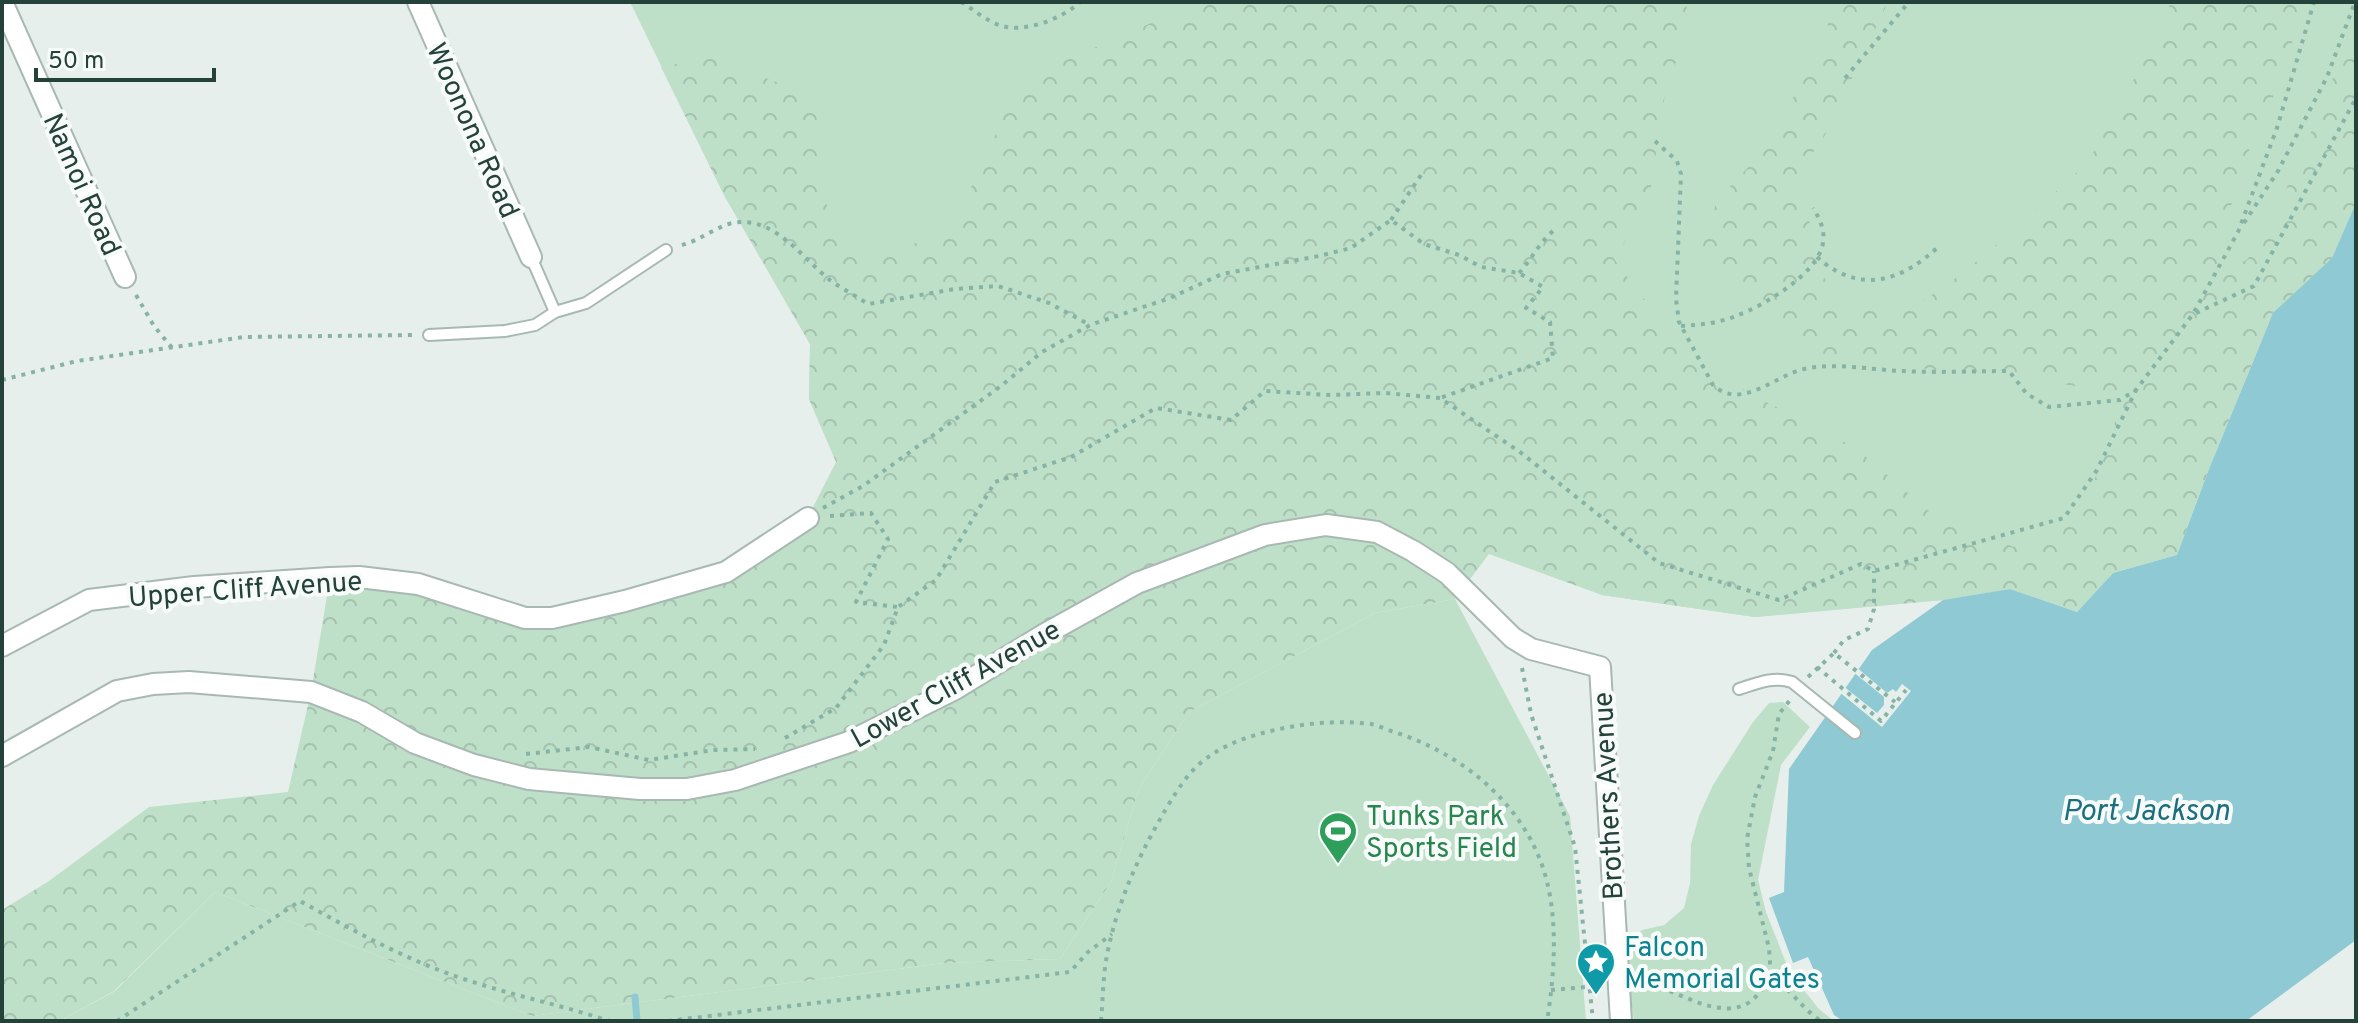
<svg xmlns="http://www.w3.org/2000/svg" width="2358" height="1023" font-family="Overpass,sans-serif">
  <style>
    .green { fill: #bfe0c8 }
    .forest { fill: url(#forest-crowns) }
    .water { fill: #8ec9d4 }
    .pier { fill: #e6efeb }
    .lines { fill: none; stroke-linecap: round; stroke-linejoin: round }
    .stream { stroke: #8ec9d4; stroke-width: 7 }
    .lane-casing { stroke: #a8b8b2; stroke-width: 14 }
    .street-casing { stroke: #a8b8b2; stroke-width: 24 }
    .path { stroke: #86b3a5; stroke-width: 4; stroke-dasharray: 4 6; stroke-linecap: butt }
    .lane { stroke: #fff; stroke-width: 10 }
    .street { stroke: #fff; stroke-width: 20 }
    .labels { text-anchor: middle; stroke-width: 8; stroke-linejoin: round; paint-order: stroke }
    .street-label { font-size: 28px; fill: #24423a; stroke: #f7fbf9 }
    .leisure-label { font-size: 28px; fill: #27864d; stroke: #f7fbf9; text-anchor: start }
    .culture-label { font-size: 28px; fill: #0d838f; stroke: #f7fbf9; text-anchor: start }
    .water-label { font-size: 30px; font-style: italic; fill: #1c6f80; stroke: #f7fbf9 }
  </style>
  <defs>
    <pattern id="forest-crowns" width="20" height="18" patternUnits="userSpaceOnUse" patternTransform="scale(2)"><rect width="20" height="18" fill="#bfe0c8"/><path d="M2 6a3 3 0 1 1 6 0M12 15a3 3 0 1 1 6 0" fill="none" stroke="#a4c1ad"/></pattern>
  </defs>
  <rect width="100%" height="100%" fill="#e6efeb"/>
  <!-- green -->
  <g class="green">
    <path d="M630,2H2356V203L2332,258L2010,589L1943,600L1755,617L1602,595L1490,517L878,556L809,399L810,344L724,195Z"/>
    <path d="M1455,599L1570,816L1586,1021H60L115,991L215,892L532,1016L944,963L1060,959L1111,882L1139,788L1189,712L1375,613Z"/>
    <path d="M1783,702L1810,727L1781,765L1758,880L1766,912L1790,973L1819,1009L1834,1021H1634L1625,963L1629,941L1642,930L1664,925L1684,908L1690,883L1691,844L1699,816L1713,785L1753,722L1769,703Z"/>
  </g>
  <!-- forest -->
  <path class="forest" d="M1199,2L1348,5L1358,2H1687L1685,36L1665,94L1648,205L1614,259L1671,335L1747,392L1856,448L1937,518L2014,547L2058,530L2085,507L2125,394L2008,375L1934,370L1810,354L1732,286L1699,249L1718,199L1756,159L1808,73L1837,2H1888L1824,137L1790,185L1807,212L1822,274L1841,303L1909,310L1952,281L2011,233L2088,162L2145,59L2171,2H2302L2285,72L2253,139L2225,224L2219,254L2231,262L2245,261L2259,248L2301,157L2335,73L2356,37V203L2332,258L2273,313L2209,469L2177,555L2113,573L2077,612L2010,589L1943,600L1755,617L1602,595L1489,554L1455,599L1375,613L1189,712L1139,788L1111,882L1060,959L944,963L532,1016L215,892L114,991L60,1021H2V910L49,881L149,807L288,792L311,692L330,578L360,577L525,618L726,572L808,517L836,462L809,399L810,344L724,195L661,67L712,57L814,97L829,221L869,266L954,224L1021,80Z"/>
  <!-- water -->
  <path class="water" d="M2356,203V940L2246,1021H1843L1834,1015L1808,957L1793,963L1769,898L1784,892L1789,769L1872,650L1943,600L2010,589L2077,612L2113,573L2177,555L2209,469L2273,313L2332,258Z"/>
  <!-- pier -->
  <path class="pier" d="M1855,666L1887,693L1893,689L1896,692L1902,684L1911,691L1882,727L1838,691L1842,685L1877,713L1884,705V697L1852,671Z"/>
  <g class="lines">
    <!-- stream -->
    <path class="stream" d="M635,997L637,1021"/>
    <!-- lane casing -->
    <g class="lane-casing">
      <g id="lane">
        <path d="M531,257L555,312L586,303L666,250"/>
        <path d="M429,335L505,331L535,325L555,312"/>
        <path d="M1739,689C1758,683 1773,676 1792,682L1855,733"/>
      </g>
    </g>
    <!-- street casing -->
    <g class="street-casing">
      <g id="street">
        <path d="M2,2L125,277"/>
        <path d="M418,2L531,257"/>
        <path d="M2,646L89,600L194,587L330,578L359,577L418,584L525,618H552L625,601L726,572L808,518"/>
        <path d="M2,756L117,691L153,684L189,682L311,692L362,712L415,743L474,765L529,779L640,789H687L735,780L849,742L955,689L1045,634L1137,583L1265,535L1326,525L1377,532L1413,551L1447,573L1513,638L1531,649L1600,667L1621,1021"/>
      </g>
    </g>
    <!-- path -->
    <g class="path">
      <path d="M961,2C973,9 985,20 999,25C1023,34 1062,19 1080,2"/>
      <path d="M1845,78L1909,2"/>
      <path d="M1655,141L1677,161L1681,174L1676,299L1679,322L1713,385C1741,411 1774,376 1804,369C1836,362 1871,370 1903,371C1938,373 1974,371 2009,371L2027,394L2049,407L2120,400L2136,390L2193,314L2238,232L2277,128L2314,2"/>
      <path d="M1391,220L1423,172"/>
      <path d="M2244,223L2278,171L2327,77L2355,2"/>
      <path d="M682,245C699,241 719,225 733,223C774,215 803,259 831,281C843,289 856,296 868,304L955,289L998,286L1049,303L1090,325"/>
      <path d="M1817,257C1859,295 1902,282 1940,245"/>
      <path d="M1519,273C1533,258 1540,240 1557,228"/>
      <path d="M136,295L154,326L173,349"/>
      <path d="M2196,313L2254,286L2356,98"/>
      <path d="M1681,326C1700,325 1718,323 1736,316C1763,306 1818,274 1823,243C1825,230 1820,219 1813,208"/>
      <path d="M2,380L77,361L244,337L415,335"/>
      <path d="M823,508L863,486L1001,386L1042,352L1090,325L1170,298L1222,274L1319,256L1351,248L1391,220L1424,244L1459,255L1481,267L1519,273L1543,287L1526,308L1550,322L1553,358L1440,398"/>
      <path d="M830,516L871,513L888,539L856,602L898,607"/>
      <path d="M1834,653L1844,640L1868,629L1874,609V571"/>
      <path d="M1817,667L1881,721L1906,690"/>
      <path d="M1522,668L1531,714L1575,847L1593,1021"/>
      <path d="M1808,677L1834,653L1895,702"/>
      <path d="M785,738L836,708L884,645L898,607L936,580L995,482L1071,457L1156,408L1231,420L1265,391L1330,395L1385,393L1440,398L1520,452L1659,563L1779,600L1861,564L1874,571L2064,518L2097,470L2136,390"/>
      <path d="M526,754L589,747L649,760L713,750L755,749"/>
      <path d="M1771,978C1793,990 1800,1007 1821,1021"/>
      <path d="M1641,983C1675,986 1716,1023 1750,1002C1758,996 1764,986 1771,978L1769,948L1749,868L1747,839L1755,797L1773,751L1779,714L1790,700"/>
      <path d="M1551,990L1598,986"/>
      <path d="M117,1021L300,901C354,931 408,961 467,980C514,996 562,1005 609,1021"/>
      <path d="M668,1021L1070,972L1088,952L1112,934"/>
      <path d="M1101,1021C1103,999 1103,976 1107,955C1117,904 1137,859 1163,814C1173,797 1187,773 1203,761C1224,744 1249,736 1275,730C1306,723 1339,720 1371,724C1380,726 1390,731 1400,734C1462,755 1519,801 1542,865C1559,913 1555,972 1547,1021"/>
    </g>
    <!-- lane -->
    <use href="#lane" class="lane"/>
    <!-- street -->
    <use href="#street" class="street"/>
  </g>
  <!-- icons -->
  <defs>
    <g id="stadium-pin" transform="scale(2)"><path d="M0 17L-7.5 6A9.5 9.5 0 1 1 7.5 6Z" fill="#2e9e5b" stroke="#f7fbf9"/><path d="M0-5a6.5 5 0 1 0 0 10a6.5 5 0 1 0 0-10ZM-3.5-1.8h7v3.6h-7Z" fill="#fff"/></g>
    <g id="sight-pin" transform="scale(2)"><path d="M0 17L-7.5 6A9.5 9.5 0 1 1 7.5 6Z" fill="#0f9aa8" stroke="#f7fbf9"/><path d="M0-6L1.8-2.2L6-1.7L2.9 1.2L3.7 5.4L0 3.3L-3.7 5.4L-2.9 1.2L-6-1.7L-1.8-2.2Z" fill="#fff"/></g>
  </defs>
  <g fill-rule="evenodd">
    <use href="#stadium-pin" x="1338" y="831"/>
    <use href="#sight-pin" x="1596" y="962"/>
  </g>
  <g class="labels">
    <!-- street labels -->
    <g class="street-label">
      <text transform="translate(474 130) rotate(66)" y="10">Woonona Road</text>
      <text transform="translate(83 184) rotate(66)" y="10">Namoi Road</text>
      <text transform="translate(245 588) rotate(-4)" y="10">Upper Cliff Avenue</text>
      <text transform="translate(955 683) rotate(-29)" y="10">Lower Cliff Avenue</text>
      <text transform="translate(1607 796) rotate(-93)" y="10">Brothers Avenue</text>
    </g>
    <!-- leisure labels -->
    <g class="leisure-label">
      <text x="1366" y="825">Tunks Park<tspan x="1366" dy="32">Sports Field</tspan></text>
    </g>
    <!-- culture labels -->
    <g class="culture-label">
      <text x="1624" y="956">Falcon<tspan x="1624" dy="32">Memorial Gates</tspan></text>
    </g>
    <!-- water labels -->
    <g class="water-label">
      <text x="2146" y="820">Port Jackson</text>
    </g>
  </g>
  <!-- border -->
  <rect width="2358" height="1023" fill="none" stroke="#24423a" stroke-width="8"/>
  <!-- scale -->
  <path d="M36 68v12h178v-12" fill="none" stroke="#24423a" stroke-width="4"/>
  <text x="48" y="68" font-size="24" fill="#24423a" stroke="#f7fbf9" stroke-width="6" paint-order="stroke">50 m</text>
</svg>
